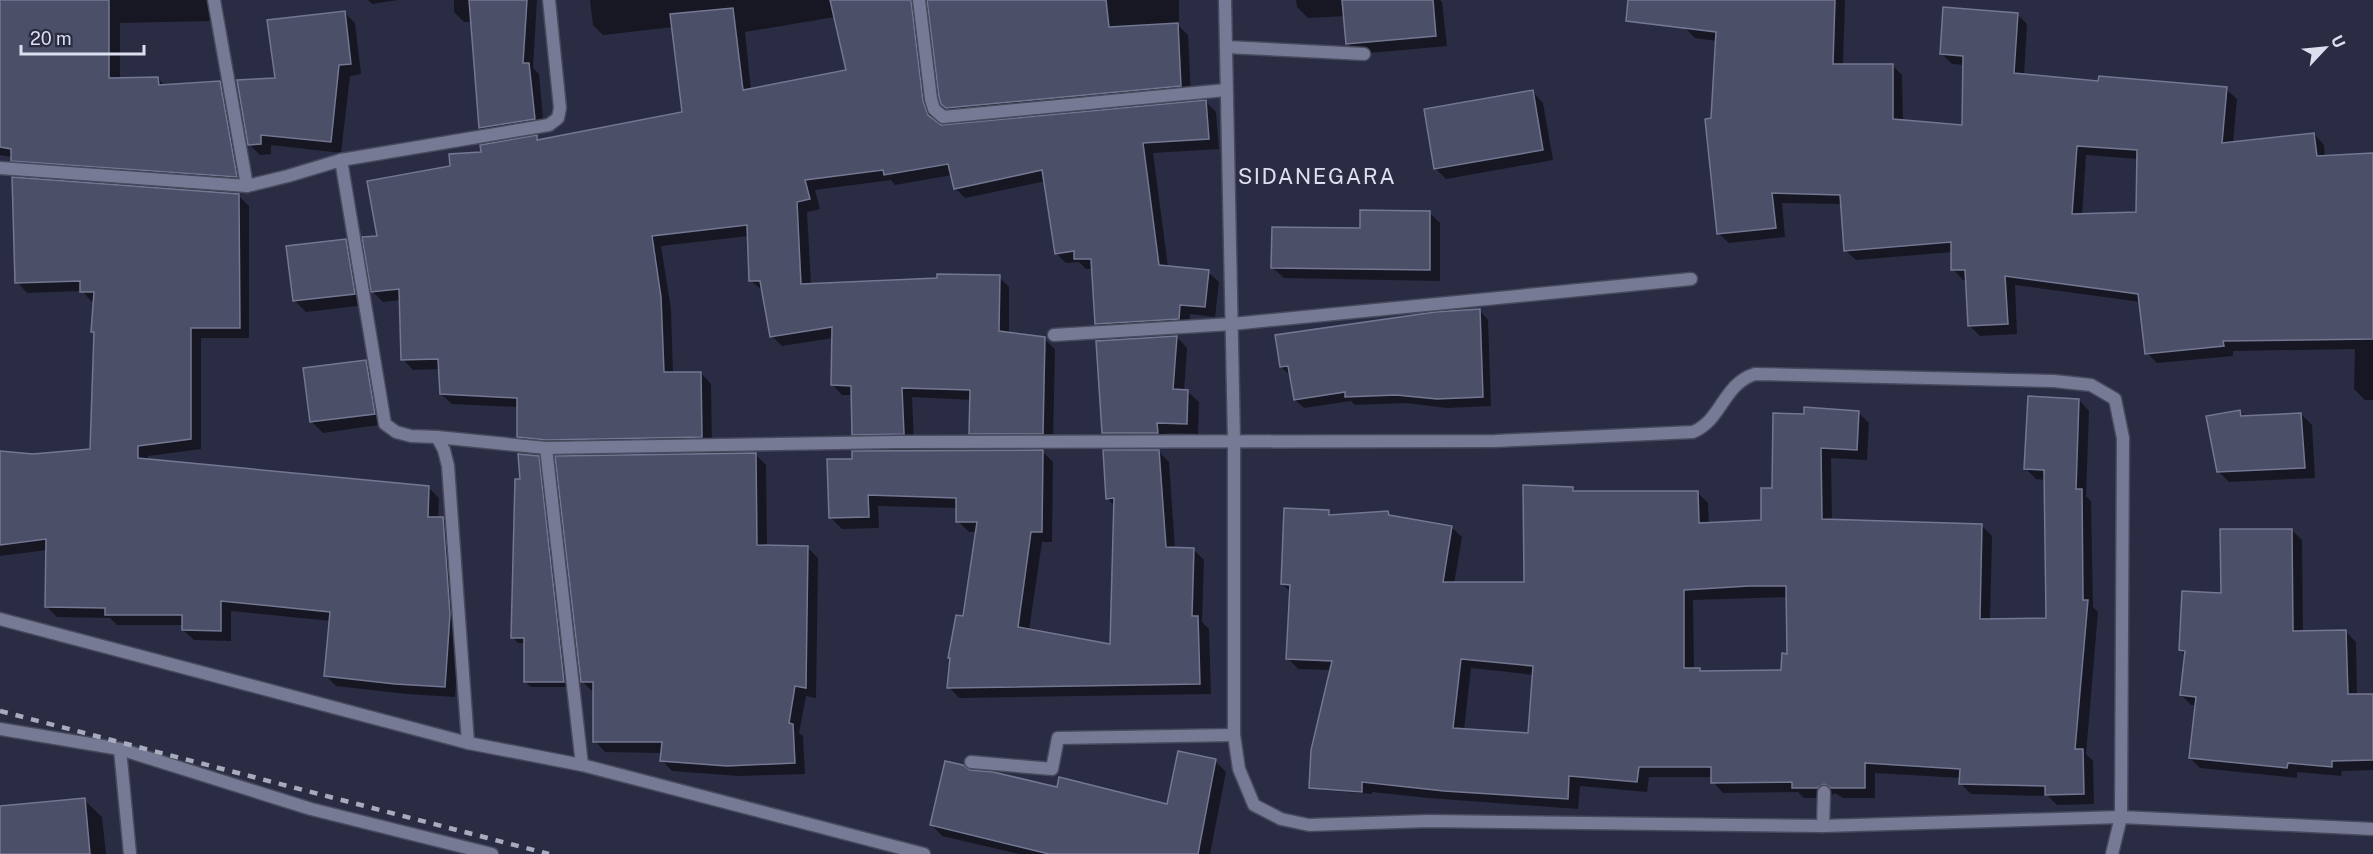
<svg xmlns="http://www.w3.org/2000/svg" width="2373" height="854" font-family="'Public Sans',sans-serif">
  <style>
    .shadow { fill: #0007; fill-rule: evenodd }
    .building { fill: #4c4f68; stroke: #747792; stroke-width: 1.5; fill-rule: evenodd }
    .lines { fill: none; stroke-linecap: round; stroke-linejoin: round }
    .street-casing { stroke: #47495c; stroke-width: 15 }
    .street { stroke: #777a95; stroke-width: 12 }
    .rail { stroke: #a8abbc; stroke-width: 4.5; stroke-dasharray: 8 8; stroke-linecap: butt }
    .labels { text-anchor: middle; stroke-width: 6; stroke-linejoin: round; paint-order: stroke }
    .quarter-label { font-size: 22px; letter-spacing: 1.5px; fill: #dcdfee; stroke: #2a2c43 }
  </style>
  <rect width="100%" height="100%" fill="#2a2c43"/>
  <!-- shadow -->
  <g class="shadow">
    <path d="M0,0H211V21L120,23V79L158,78L165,86L219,83L231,94L247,188L24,171L12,157L0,155Z"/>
    <path d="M368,0H398L372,4Z"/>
    <path d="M454,0H537L533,68L539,74L544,128L490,138L480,128L472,22H464L454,12Z"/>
    <path d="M590,0H1179V26L1188,35L1191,96L958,118L943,104L929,2L924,4L933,113L940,126L1206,102L1216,112L1219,149L1153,153L1168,267L1208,272L1219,282L1215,317L1190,314L1189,329L1107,334L1097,324L1094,269H1086L1079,262L1066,263L1056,253L1046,181L965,198L955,188L952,175L895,185L891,180L815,190L820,209L807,212L811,285L999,277L1009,287V334L1044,339L1055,349L1053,443H981L971,433L972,400L912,397L914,444H863L853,434L852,395H842L832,384L833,338L782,346L772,336L763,291L751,281L749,236L661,246L671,309L673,374L701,373L711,384L712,447H529L519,436L518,407L452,404L441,394L440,369L413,370L403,359L401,300L383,302L373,292L379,237L451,168L482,153L536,137L540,141L684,114L673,27L603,35L593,25ZM835,17L848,71L751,90L745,32Z"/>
    <path d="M1296,0H1440L1442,2L1447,46L1358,54L1347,43L1345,16L1308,18L1297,7Z"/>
    <path d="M1688,0H1845L1843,65H1892L1902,75L1903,121L1963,126L1964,65L1952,64L1942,54L2017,14L2027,24L2024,75L2100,83L2226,89L2237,99L2233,143L2314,134L2324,145L2325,157L2373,154V400H2365L2354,389L2355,349L2233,351V356L2157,363L2147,353L2141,302L2015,285L2017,334L1980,336L1970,326L1967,280H1963L1953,269V252L1856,260L1845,250L1842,204L1782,203L1785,237L1729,243L1718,233L1712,120L1717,41L1695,38L1685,28ZM2086,155L2138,159V213L2082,215Z"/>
    <path d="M344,12L355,23L361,74L350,76L341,153L271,145V154L260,155L249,144L277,80Z"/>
    <path d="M1533,92L1543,103L1553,160L1446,179L1435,168Z"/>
    <path d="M238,195L249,206V338H201V449L148,456V461L428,487L439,498L438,519H443L453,530L460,625L455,697L407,694L336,686L325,675L331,621L231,611V641L194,640L183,630V625H117L110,618L57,617L47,607V550L0,556V453L33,455L91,451L95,302H92L82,291L27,293L17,282Z"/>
    <path d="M1429,212L1440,223V281L1284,278L1273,268L1361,230Z"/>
    <path d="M345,241L356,252L365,305L306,312L295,301Z"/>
    <path d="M1480,311L1488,320L1491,406L1447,408L1406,403L1355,405L1351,401L1304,408L1295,400L1290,375L1281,367Z"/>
    <path d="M1177,337L1187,348L1184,391L1188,392L1199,402L1198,434L1167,433L1168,444H1114L1103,433Z"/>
    <path d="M365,361L376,372L385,424L323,433L312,422L305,370Z"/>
    <path d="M2079,400L2089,411L2086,496L2091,501L2093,607L2098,612L2086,754L2093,761L2094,804L2057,805L2048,796L1971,794L1961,784V778L1875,773V798H1843L1835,793L1828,798H1804L1798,792L1723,793L1713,782L1712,777H1649L1647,792L1580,786L1578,809L1428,798L1372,792V794L1321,790L1311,780L1331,670L1298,669L1288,658L1291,592L1282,584L1329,512L1333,516L1388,512L1393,517L1451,527L1462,537L1454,584L1525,583L1573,488L1577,493H1698L1708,503L1709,524L1763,521L1773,489L1805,415L1858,412L1869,423L1867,460L1831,458L1832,521L1981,525L1992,536L1990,620L2047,619L2045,480L2036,479L2026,469ZM1788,597L1789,655L1782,671L1703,673L1700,670H1694L1693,600ZM1471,668L1534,675L1530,734L1464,730Z"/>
    <path d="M2240,411L2246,417L2301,414L2312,425L2315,478L2229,482L2218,471Z"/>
    <path d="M1158,451L1169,462L1175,549H1193L1204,560L1202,622L1209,629L1211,694L959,698L949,687L965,618L977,532H969L958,521L957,508L878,506L879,528L842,529L831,518L829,461L1043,452L1053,462L1052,542H1042L1029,630L1112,646L1116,507L1107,498Z"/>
    <path d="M755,454L766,465L767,547L808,548L818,558L816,698L806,696L799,733L803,736L805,774L738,776L672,771L662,760V753L605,752L595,741L593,692L582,681Z"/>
    <path d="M538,457L543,462L569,687H531L525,682V643H518L513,638L522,480Z"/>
    <path d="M2292,530L2302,540L2303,633L2346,632L2356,642L2357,695H2373V770L2342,771L2341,776L2297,772V778L2200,768L2190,758L2196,705H2191L2181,695L2186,656L2180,650L2222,594Z"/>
    <path d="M1215,761L1226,772L1210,854H1019L942,836L932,825L969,772L1058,789L1169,806Z"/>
    <path d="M84,800L102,817L106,854H0V808Z"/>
  </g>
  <!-- building -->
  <g class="building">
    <path d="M0,0H109V78L158,77L159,85L220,81L237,177L11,161V149L0,147Z"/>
    <path d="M469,0H527L523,63H529L535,119L479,128Z"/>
    <path d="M830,0H911L923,101L928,115L941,125L1206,100L1209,139L1143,143L1159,265L1209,270L1205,307L1180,305L1179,319L1095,324L1091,259H1074V251L1055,254L1042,170L954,189L948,164L884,175L883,170L805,180L810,199L797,202L801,284L937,278V274L1000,275L999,331L1045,337L1043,434H969L970,390L902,388L904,434L852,435L851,386L831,385L832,327L770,337L760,281H749L747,225L652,236L661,297L664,372H701L702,437L546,440L517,437V398L440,394L438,359L401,360L399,289L371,292L362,237L377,236L367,181L450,166L449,154L481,152L480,145L537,135V140L682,112L670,14L733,8L743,90L846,70Z"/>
    <path d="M927,0H1106L1109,27L1178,23L1181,86L946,108L941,104L939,97Z"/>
    <path d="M1342,0H1433L1436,36L1346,44Z"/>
    <path d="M1628,0H1835L1833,64H1893V119L1962,125L1963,56L1940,54L1943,7L2018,13L2014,73L2098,81L2099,76L2227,87L2222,143L2314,133L2317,156L2373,153V339L2223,341L2224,346L2145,354L2138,294L2005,276L2008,324L1968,326L1965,270H1951V242L1844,251L1840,195L1772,193L1776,228L1717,234L1705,119L1711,118L1716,32L1626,21ZM2077,146L2137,150L2136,212L2072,214Z"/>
    <path d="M345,11L351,64L339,65L331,142L261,135V144L248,145L237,80L275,78L267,20Z"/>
    <path d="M1533,90L1543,150L1434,169L1424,109Z"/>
    <path d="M12,177L239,194L240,328H191V439L138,446V458L429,486L428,517H443L450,614L445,687L395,684L324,676L330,612L221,601V631L182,630V615H105V608L45,607L46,539L0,545V451L33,454L90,449L94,332H91L94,292H80V281L15,283Z"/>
    <path d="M1360,210L1430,211V270L1271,268L1272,227L1360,228Z"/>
    <path d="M346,239L355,294L293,301L286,246Z"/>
    <path d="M1480,309L1483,397L1437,399L1396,395L1345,397V392L1294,400L1288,366L1280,367L1275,335L1435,312Z"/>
    <path d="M1177,336L1173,389L1188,390L1187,424L1157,423L1158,433H1102L1096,341Z"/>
    <path d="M366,360L375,414L310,422L303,368Z"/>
    <path d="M2028,396L2079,399L2076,489H2082L2083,600H2088L2075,749H2083L2084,794L2045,795V786L1959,784L1960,769L1865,763V788H1831L1824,784L1817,788H1792V782L1711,783V767H1639L1637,782L1569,776L1568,799L1444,791L1362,782V792L1309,788L1311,750L1332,661L1286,659L1290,585L1281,584L1284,508L1329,510V515L1388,511L1389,515L1452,526L1443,582H1524L1523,485L1573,487V491H1698L1699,523L1761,520V488H1772L1773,413L1804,414V407L1859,411L1857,450L1821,448L1822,519L1982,524L1980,619L2046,618L2044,470L2024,469ZM1749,586H1786L1787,654L1782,653L1781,670L1700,671V668H1684V590ZM1461,659L1533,666L1528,733L1453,728Z"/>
    <path d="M2240,410L2241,416L2301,413L2305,468L2217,472L2206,416Z"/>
    <path d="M1043,450L1042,532H1031L1018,627L1110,644L1114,498L1106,499L1103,450H1159L1166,547L1194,548L1192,616H1198L1200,684L947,688L950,658H948L956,615L963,616L977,522H956V498L868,495L869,517L829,518L827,459H852V451Z"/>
    <path d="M756,453L757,545L808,546L806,688L795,686L789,723L793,724L795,763L727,766L660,761L662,742H593V682H581L555,456Z"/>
    <path d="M518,454L539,456L564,682H524V638H511L515,479H520Z"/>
    <path d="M2220,529H2292L2293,631L2346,630L2348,694H2373V760L2332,761V767L2288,763L2287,768L2189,758L2196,697L2180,695L2185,651L2179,650L2182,591L2221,593Z"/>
    <path d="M1178,751L1216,759L1198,854H1049L930,825L945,761L963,765L970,770L993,772L1057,787L1059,777L1167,804Z"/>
    <path d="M85,798L90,854H0V806Z"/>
  </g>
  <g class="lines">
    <!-- street casing -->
    <g class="street-casing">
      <g id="street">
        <path d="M214,0L247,186"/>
        <path d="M919,0L931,99L934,109L943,117L1226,90"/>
        <path d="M1225,0L1234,440V735L1239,769L1254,805L1281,819L1309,825L1428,821L1823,826L2121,817L2373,829"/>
        <path d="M1226,47L1364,54"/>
        <path d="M341,160L385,424L396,432L411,436L437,437L546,448L582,765"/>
        <path d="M0,168L247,186L288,176L341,160L549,125L558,118L560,108L549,0"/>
        <path d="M1054,335L1232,324L1691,279"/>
        <path d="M437,437L444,450L448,466L468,743"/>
        <path d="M546,448L896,442L1495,441L1693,432C1722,420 1723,384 1755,374L2054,381L2091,385L2115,399L2123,438L2121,817L2112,854"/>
        <path d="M0,619L468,743L582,765L924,854"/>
        <path d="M0,729L120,749L311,809L492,854"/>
        <path d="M120,749L130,854"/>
        <path d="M971,762L1052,769L1058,738L1234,735"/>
        <path d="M1823,826L1824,792"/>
      </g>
    </g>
    <!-- street -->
    <use href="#street" class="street"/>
    <!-- rail -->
    <path class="rail" d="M0,711L549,854"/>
  </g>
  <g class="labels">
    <!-- quarter labels -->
    <g class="quarter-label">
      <text x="1317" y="184">SIDANEGARA</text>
    </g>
  </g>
  <!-- north arrow -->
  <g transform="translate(2325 48) rotate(64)" stroke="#2a2c43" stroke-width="4.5" paint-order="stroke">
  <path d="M0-4.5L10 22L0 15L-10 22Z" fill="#dcdfee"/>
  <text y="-9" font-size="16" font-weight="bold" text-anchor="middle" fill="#dcdfee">U</text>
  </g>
  <!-- scale -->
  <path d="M21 45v9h123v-9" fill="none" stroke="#dcdfee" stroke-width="3"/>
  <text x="30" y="45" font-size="18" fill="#dcdfee" stroke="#2a2c43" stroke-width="4.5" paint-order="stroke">20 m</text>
</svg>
